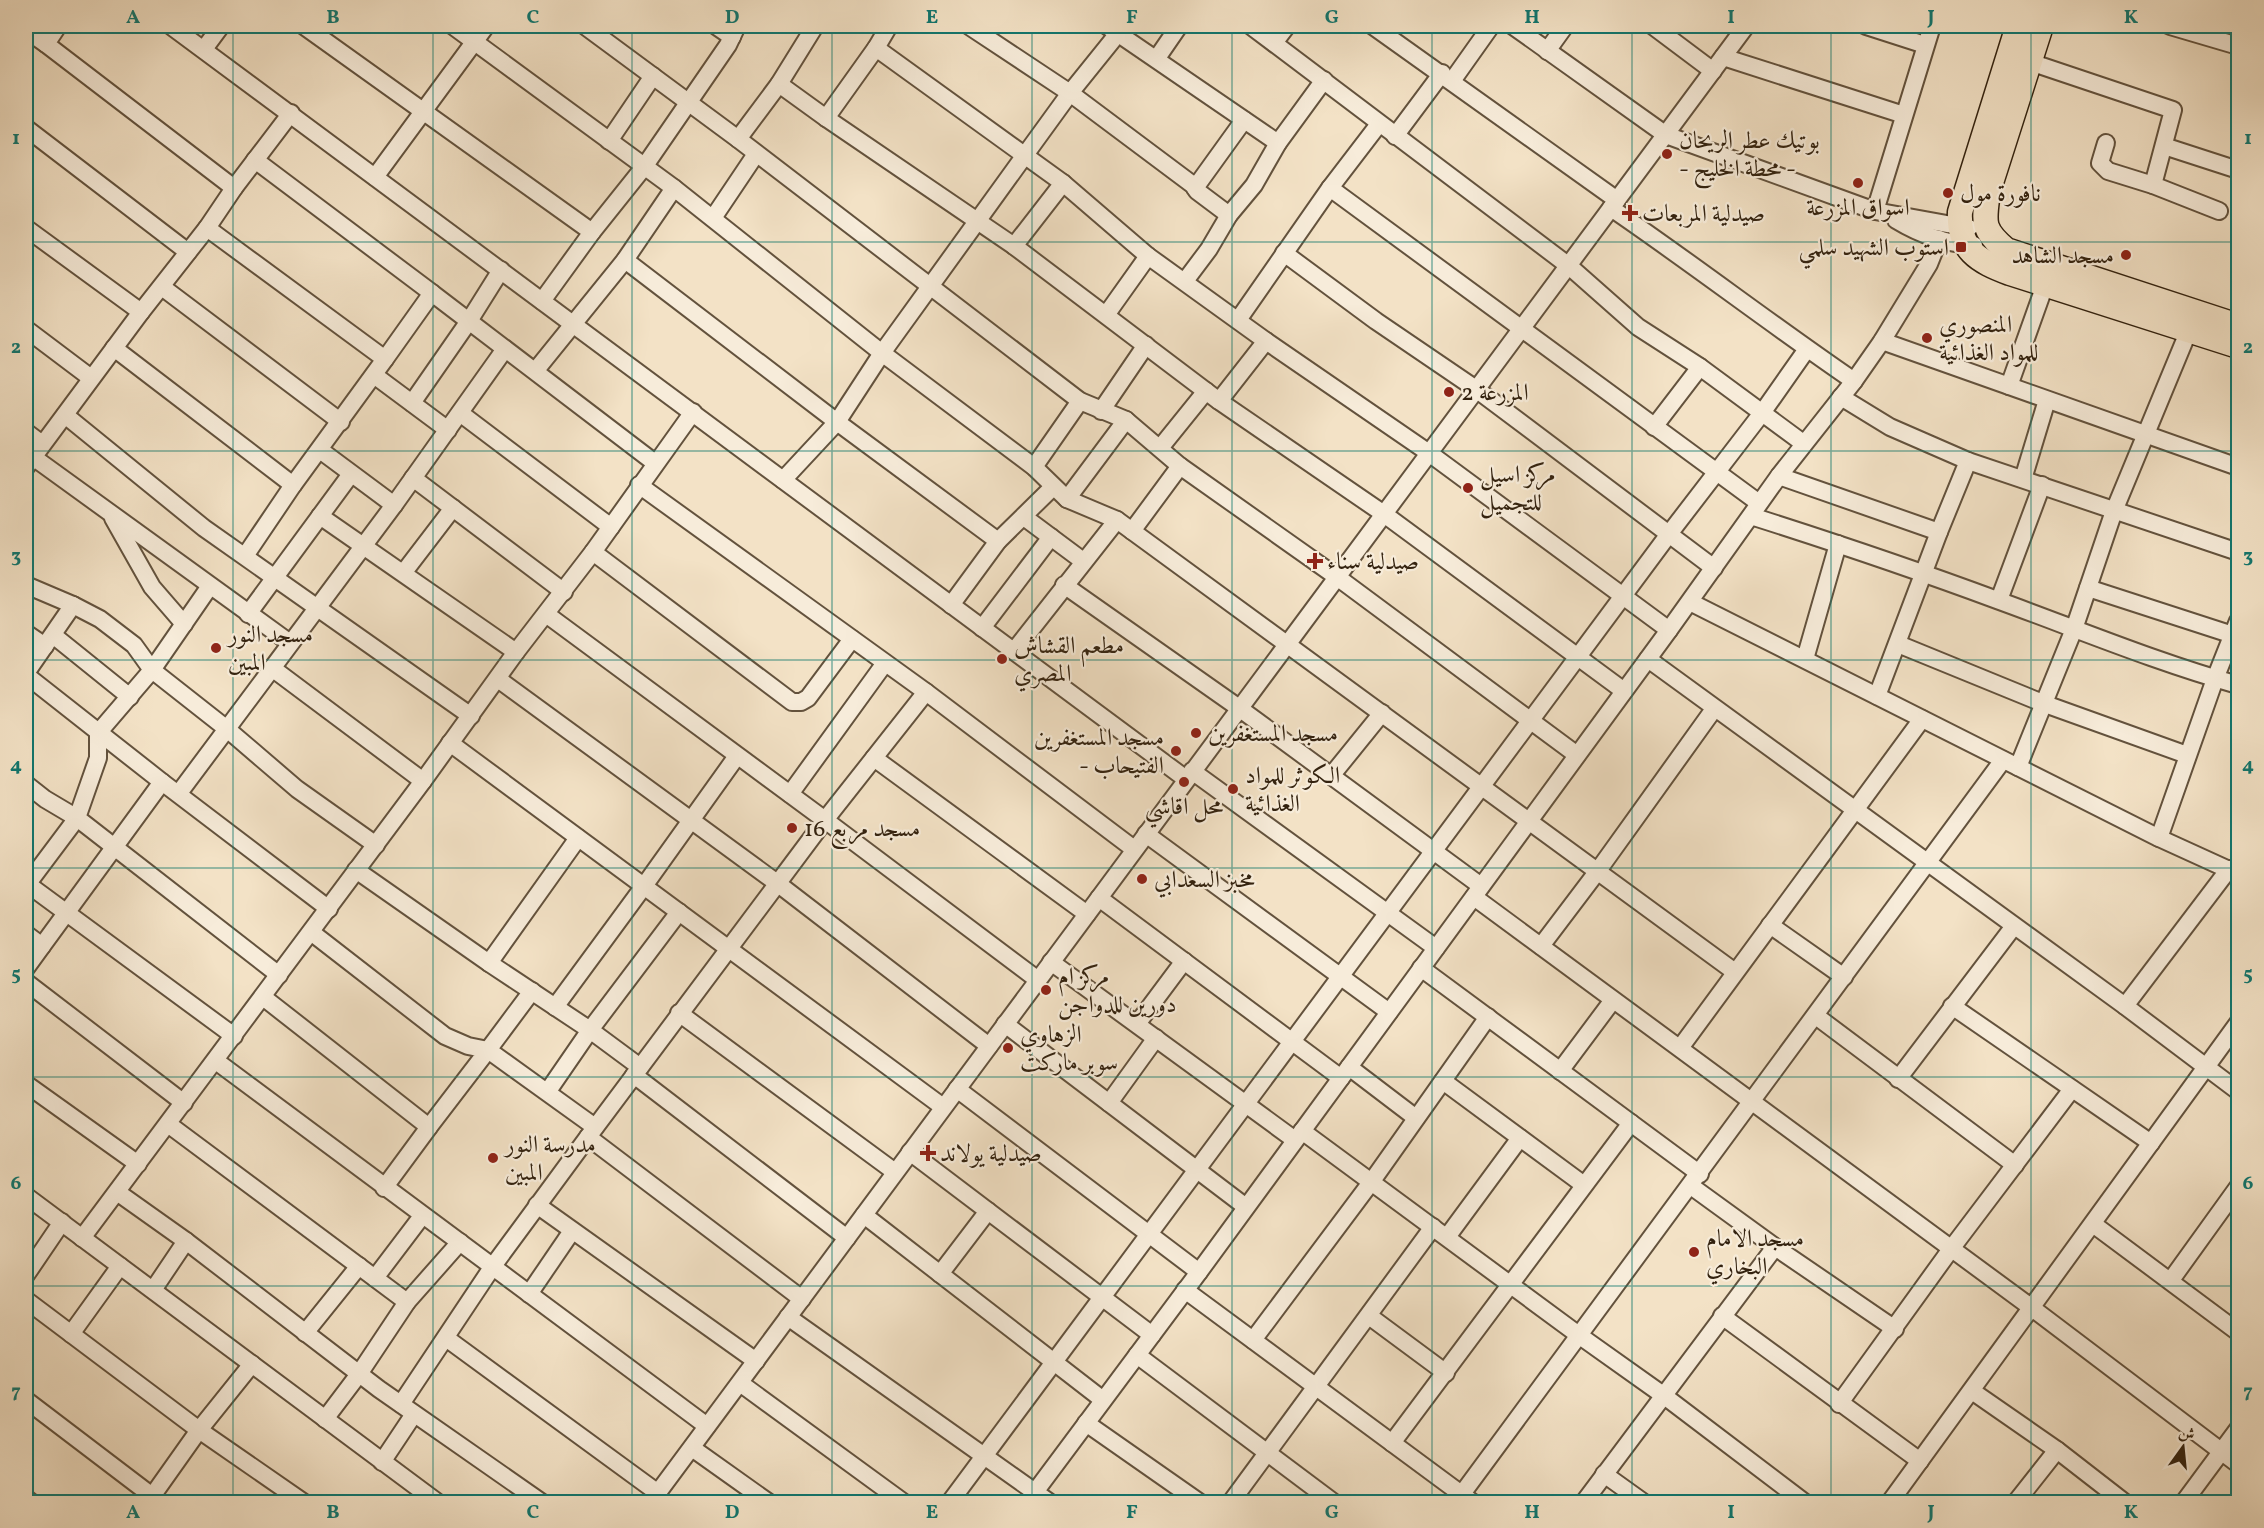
<svg xmlns="http://www.w3.org/2000/svg" width="2264" height="1528" font-family="Vollkorn,Amiri,serif">
  <style>
    .lines { fill: none; stroke-linecap: round; stroke-linejoin: round }
    .minor-casing { stroke: #63523d; stroke-width: 20 }
    .highway-casing { stroke: #33220f; stroke-width: 27 }
    .minor { stroke: #f7ecda; stroke-width: 16 }
    .highway { stroke: #f3e2c6; stroke-width: 24 }
    .grid { fill: none; stroke: #0f766e; stroke-width: 1.5; stroke-opacity: 0.55 }
    .poi-dot { fill: #8f2418; stroke: #f7ecda; stroke-width: 2 }
    .labels { text-anchor: middle; stroke-width: 4.5; stroke-linejoin: round; paint-order: stroke }
    .poi-label { font-size: 24px; fill: #33220f; stroke: #f7ecda; text-anchor: start }
    .neatline { fill: none; stroke: #0f766e; stroke-width: 2 }
    .grid-label { font-size: 20px; text-anchor: middle; font-weight: bold; fill: #0f766e }
  </style>
  <rect width="100%" height="100%" fill="#f3e2c6"/>
  <filter id="stains"><feTurbulence type="fractalNoise" baseFrequency=".00333" numOctaves="4"/><feColorMatrix values="0 0 0 0 .2 0 0 0 0 .09 0 0 0 0 .02 0 0 0 .5 -.17"/></filter>
  <radialGradient id="worn" r=".72"><stop offset=".6" stop-color="#630" stop-opacity="0"/><stop offset="1" stop-color="#630" stop-opacity=".3"/></radialGradient>
  <g class="lines">
    <!-- minor casing -->
    <g class="minor-casing">
      <g id="minor">
        <path d="M58,26L46,44L234,188"/>
        <path d="M171,26L1186,779"/>
        <path d="M304,26L592,232"/>
        <path d="M453,26L674,188L882,353L1034,467L1067,499L1117,520L1735,972"/>
        <path d="M585,26L738,139L1080,401L1126,420L1180,466L1337,577L1577,755"/>
        <path d="M716,26L732,37"/>
        <path d="M969,26L1070,93L1193,185L1197,191L1229,215"/>
        <path d="M1107,26L1278,143"/>
        <path d="M1251,26L1569,266L1638,327L1700,367L1803,443"/>
        <path d="M1373,26L1617,200"/>
        <path d="M1513,26L1666,135L1875,211L1969,228"/>
        <path d="M1653,26L1713,71"/>
        <path d="M1866,26L1925,45"/>
        <path d="M2170,26L2238,46"/>
        <path d="M26,41L31,37H36L46,44"/>
        <path d="M1274,43L1287,26"/>
        <path d="M876,48L1063,183L1148,256L1266,341L1429,453L1669,630"/>
        <path d="M204,49L221,26"/>
        <path d="M1547,51L1565,26"/>
        <path d="M1723,57L1904,115"/>
        <path d="M1157,58L1179,26"/>
        <path d="M2030,62L2173,110L2153,185L2219,211"/>
        <path d="M1452,81L1491,26"/>
        <path d="M779,84L826,118L1014,246L1219,401L1384,514L1624,691"/>
        <path d="M826,118L876,48L889,26"/>
        <path d="M26,128L188,252"/>
        <path d="M1395,136L1442,73"/>
        <path d="M738,139L779,84L815,26"/>
        <path d="M609,141L653,76"/>
        <path d="M2106,143L2100,163L2108,171L2153,185"/>
        <path d="M2164,146L2238,170"/>
        <path d="M375,177L486,26"/>
        <path d="M1195,188L1244,120"/>
        <path d="M1330,188L1759,503"/>
        <path d="M1611,208C1693,264 1772,325 1854,381"/>
        <path d="M1875,211L1932,26"/>
        <path d="M713,218L756,154"/>
        <path d="M1896,220C1919,234 1947,244 1974,245"/>
        <path d="M26,228L141,312"/>
        <path d="M207,228L385,359L432,293L255,160"/>
        <path d="M1014,246L1063,183"/>
        <path d="M1284,253L1376,321L1476,389L1714,568"/>
        <path d="M625,260L837,422L998,541"/>
        <path d="M1185,281L1209,249L1229,215L1254,185L1278,143L1324,80"/>
        <path d="M162,287L341,422"/>
        <path d="M432,293L655,463"/>
        <path d="M542,301L592,232L644,167L728,45L737,26"/>
        <path d="M1106,315L1148,256"/>
        <path d="M1238,320L1330,188L1379,124"/>
        <path d="M26,329L91,378"/>
        <path d="M1882,341L2238,467"/>
        <path d="M114,348L293,485L385,359"/>
        <path d="M536,370L625,260L674,188"/>
        <path d="M374,375L448,430"/>
        <path d="M2009,386L2045,285"/>
        <path d="M1841,397L1890,427L1968,461L2238,552"/>
        <path d="M1219,401L1266,341"/>
        <path d="M412,403L469,321L501,270"/>
        <path d="M1101,411L1146,345"/>
        <path d="M460,413L611,527"/>
        <path d="M65,415L204,528L471,716"/>
        <path d="M1654,427L1700,367"/>
        <path d="M26,432L42,444"/>
        <path d="M1160,448L1206,391"/>
        <path d="M320,450L394,505"/>
        <path d="M33,457L290,643"/>
        <path d="M26,467L141,312L207,228L234,188L291,113"/>
        <path d="M1034,467L1080,401"/>
        <path d="M1779,476L1939,532"/>
        <path d="M413,478L564,592"/>
        <path d="M2023,479L2047,400"/>
        <path d="M783,480L837,422L882,353L1025,155L1070,93L1124,26"/>
        <path d="M639,485L926,692L1134,849"/>
        <path d="M1067,499L1126,420"/>
        <path d="M320,516L516,652"/>
        <path d="M1751,516C1833,542 1916,570 1997,600C2077,629 2156,662 2238,685"/>
        <path d="M1024,517L1083,561"/>
        <path d="M113,518L152,587L184,624"/>
        <path d="M1132,531L1180,466"/>
        <path d="M593,552L792,702H801L808,698L852,639"/>
        <path d="M245,556L293,485"/>
        <path d="M404,572L453,508"/>
        <path d="M26,585L73,605L100,619L134,645L152,670L227,729L297,789L376,845"/>
        <path d="M1064,585L1239,708L1481,886"/>
        <path d="M210,586L152,670L98,733V758L77,818L279,975"/>
        <path d="M2088,588L2233,635"/>
        <path d="M1999,600L2042,485"/>
        <path d="M1690,602L2159,838L2238,874"/>
        <path d="M951,605L998,541L1053,487"/>
        <path d="M248,614L351,474"/>
        <path d="M546,614L825,820L1038,980"/>
        <path d="M982,628L1051,537"/>
        <path d="M26,633L45,646"/>
        <path d="M53,635L130,697"/>
        <path d="M1898,644L2045,704L2187,755"/>
        <path d="M1014,651L1117,520"/>
        <path d="M1648,659L2125,1006L2238,1091"/>
        <path d="M1805,659L1838,544"/>
        <path d="M272,668L423,781"/>
        <path d="M26,673L73,605"/>
        <path d="M26,675L162,782L329,909"/>
        <path d="M498,679L777,883L989,1046"/>
        <path d="M1877,696L1939,532L1968,461"/>
        <path d="M450,743L943,1107"/>
        <path d="M874,758L1087,914"/>
        <path d="M2018,767L2074,629L2114,511L2189,330"/>
        <path d="M1192,771L1436,948"/>
        <path d="M1331,776L1382,713"/>
        <path d="M26,784L45,799L77,818L26,886"/>
        <path d="M179,793L394,505L505,349"/>
        <path d="M790,794L885,663"/>
        <path d="M1146,834L1389,1012"/>
        <path d="M2159,838L2215,679L2238,621"/>
        <path d="M356,870L489,963L590,1030L640,1067"/>
        <path d="M26,883L234,1036"/>
        <path d="M1474,897L2032,1308L2238,1464"/>
        <path d="M1099,898L1341,1078"/>
        <path d="M1770,925L1844,977"/>
        <path d="M311,932L445,1036L468,1046L488,1050L429,1127"/>
        <path d="M26,934L42,946L26,968"/>
        <path d="M42,946L162,782"/>
        <path d="M1541,946L1597,872L1714,709"/>
        <path d="M1051,962L1295,1140"/>
        <path d="M489,963L578,838"/>
        <path d="M1421,968L1700,1174"/>
        <path d="M26,982L184,1103"/>
        <path d="M532,991L488,1050L595,1127"/>
        <path d="M263,997L429,1127L384,1188"/>
        <path d="M1952,1006L2151,1143"/>
        <path d="M2125,1006L2229,869"/>
        <path d="M555,1007L644,886L737,756"/>
        <path d="M679,1013L895,1172"/>
        <path d="M1816,1016L2015,1165"/>
        <path d="M1005,1024L1246,1207"/>
        <path d="M1137,1024L1184,961"/>
        <path d="M1680,1048L1922,719"/>
        <path d="M216,1061C379,1184 544,1304 707,1426"/>
        <path d="M1349,1067L1416,1118"/>
        <path d="M1560,1071L1613,1000"/>
        <path d="M634,1075L847,1238"/>
        <path d="M1898,1079L2014,926"/>
        <path d="M1443,1081L1584,1185"/>
        <path d="M26,1084L138,1164"/>
        <path d="M957,1089L1199,1272"/>
        <path d="M548,1091L590,1030L679,912"/>
        <path d="M1109,1103L1156,1038"/>
        <path d="M168,1124L407,1302"/>
        <path d="M1302,1131L1580,1336L1663,1395L1804,1502"/>
        <path d="M588,1137L825,820L926,692"/>
        <path d="M910,1152L1152,1335"/>
        <path d="M1691,1186L1775,1247L1895,1329"/>
        <path d="M117,1192L186,1241L379,1389L541,1502"/>
        <path d="M26,1196L437,1502"/>
        <path d="M537,1205L756,1361"/>
        <path d="M864,1215L1103,1400"/>
        <path d="M2093,1224L2238,1332"/>
        <path d="M1447,1237L1520,1138"/>
        <path d="M82,1238L423,781L516,652L593,552L693,412"/>
        <path d="M940,1274L988,1211"/>
        <path d="M26,1275L62,1222"/>
        <path d="M375,1278L422,1216"/>
        <path d="M2171,1280L2238,1187"/>
        <path d="M153,1290L186,1241"/>
        <path d="M1185,1290L1472,1502"/>
        <path d="M529,1294L572,1231"/>
        <path d="M26,1300L199,1430L303,1502"/>
        <path d="M1369,1316L1446,1373"/>
        <path d="M1722,1316L1920,1461"/>
        <path d="M788,1317L1049,1502"/>
        <path d="M305,1333L359,1266"/>
        <path d="M71,1334L120,1266"/>
        <path d="M446,1338L658,1493"/>
        <path d="M1253,1340L1372,1181L1488,1017"/>
        <path d="M1137,1355L1333,1502"/>
        <path d="M740,1383L903,1502"/>
        <path d="M1972,1391L2057,1450L2124,1502"/>
        <path d="M26,1400L160,1502"/>
        <path d="M401,1404L493,1266L588,1137L802,1299"/>
        <path d="M1839,1404L1951,1249L2072,1089"/>
        <path d="M325,1419L359,1374L407,1302L460,1242"/>
        <path d="M1086,1423L1199,1502"/>
        <path d="M1392,1443L1631,1123"/>
        <path d="M692,1448L768,1502"/>
        <path d="M382,1462L414,1414"/>
        <path d="M1604,1474L1643,1502"/>
        <path d="M1035,1492L1199,1272L1669,630L1779,476L1854,381L1882,341L1929,264L1939,239"/>
        <path d="M26,1498L31,1502"/>
        <path d="M148,1502L199,1430L252,1364"/>
        <path d="M651,1502L1746,26"/>
        <path d="M950,1502L1669,534L1762,413L1807,349"/>
        <path d="M1231,1502L1433,1227"/>
        <path d="M1456,1502L2003,760"/>
        <path d="M1584,1502L1775,1247"/>
        <path d="M1890,1502L2238,1023"/>
        <path d="M2016,1502L2057,1450"/>
        <path d="M2184,1502L2238,1429"/>
      </g>
    </g>
    <!-- highway casing -->
    <g class="highway-casing">
      <g id="highway">
        <path d="M2018,26L1960,212C1958,250 1978,261 2010,273L2238,346"/>
        <path d="M2041,26L1988,192C1984,222 1981,229 2006,250L2238,326"/>
      </g>
    </g>
    <!-- minor -->
    <use href="#minor" class="minor"/>
    <!-- highway -->
    <use href="#highway" class="highway"/>
  </g>
  <!-- grid -->
  <path class="grid" d="M233,26V1502M433,26V1502M632,26V1502M832,26V1502M1032,26V1502M1232,26V1502M1432,26V1502M1632,26V1502M1831,26V1502M2031,26V1502M26,242H2238M26,451H2238M26,660H2238M26,868H2238M26,1077H2238M26,1286H2238"/>
  <!-- markers -->
  <g class="poi-dot">
    <circle cx="1667" cy="154" r="6"/>
    <circle cx="1858" cy="183" r="6"/>
    <circle cx="1948" cy="193" r="6"/>
    <path d="M1627 204h6v6h6v6h-6v6h-6v-6h-6v-6h6z"/>
    <rect x="1955" y="241" width="12" height="12" rx="3"/>
    <circle cx="2126" cy="255" r="6"/>
    <circle cx="1927" cy="338" r="6"/>
    <circle cx="1449" cy="392" r="6"/>
    <circle cx="1468" cy="488" r="6"/>
    <path d="M1312 552h6v6h6v6h-6v6h-6v-6h-6v-6h6z"/>
    <circle cx="216" cy="648" r="6"/>
    <circle cx="1002" cy="659" r="6"/>
    <circle cx="1196" cy="733" r="6"/>
    <circle cx="1176" cy="751" r="6"/>
    <circle cx="1184" cy="782" r="6"/>
    <circle cx="1233" cy="789" r="6"/>
    <circle cx="792" cy="828" r="6"/>
    <circle cx="1142" cy="879" r="6"/>
    <circle cx="1046" cy="990" r="6"/>
    <circle cx="1008" cy="1048" r="6"/>
    <path d="M925 1144h6v6h6v6h-6v6h-6v-6h-6v-6h6z"/>
    <circle cx="493" cy="1158" r="6"/>
    <circle cx="1694" cy="1252" r="6"/>
  </g>
  <g class="labels">
    <!-- poi labels -->
    <g class="poi-label">
      <text x="1679" y="148">بوتيك عطر الريحان<tspan x="1679" dy="28">- محطة الخليج -</tspan></text>
      <text x="1960" y="201">نافورة مول</text>
      <text x="1858" y="215" text-anchor="middle">اسواق المزرعة</text>
      <text x="1642" y="221">صيدلية المربعات</text>
      <text x="1949" y="255" text-anchor="end">استوب الشهيد سلمي</text>
      <text x="2114" y="263" text-anchor="end">مسجد الشاهد</text>
      <text x="1939" y="332">المنصوري<tspan x="1939" dy="28">للمواد الغذائية</tspan></text>
      <text x="1461" y="400">المزرعة 2</text>
      <text x="1480" y="482">مركز اسيل<tspan x="1480" dy="28">للتجميل</tspan></text>
      <text x="1327" y="569">صيدلية سناء</text>
      <text x="228" y="642">مسجد النور<tspan x="228" dy="28">المبين</tspan></text>
      <text x="1014" y="653">مطعم القشاش<tspan x="1014" dy="28">المصري</tspan></text>
      <text x="1208" y="741">مسجد المستغفرين</text>
      <text x="1164" y="745" text-anchor="end">مسجد المستغفرين<tspan x="1164" dy="28">- الفتيحاب</tspan></text>
      <text x="1245" y="783">الكوثر للمواد<tspan x="1245" dy="28">الغذائية</tspan></text>
      <text x="1184" y="814" text-anchor="middle">محل اقاشي</text>
      <text x="804" y="836">مسجد مربع 16</text>
      <text x="1154" y="887">مخبز السعدابي</text>
      <text x="1058" y="984">مركز ام<tspan x="1058" dy="28">دورين للدواجن</tspan></text>
      <text x="1020" y="1042">الزهاوي<tspan x="1020" dy="28">سوبر ماركت</tspan></text>
      <text x="505" y="1152">مدرسة النور<tspan x="505" dy="28">المبين</tspan></text>
      <text x="940" y="1161">صيدلية يولاند</text>
      <text x="1706" y="1246">مسجد الامام<tspan x="1706" dy="28">البخاري</tspan></text>
    </g>
  </g>
  <!-- margin -->
  <rect width="2264" height="1528" fill="none" stroke="#f3e2c6" stroke-width="66"/>
  <!-- north arrow -->
  <g transform="translate(2183 1447) rotate(15)" stroke="#f7ecda" stroke-width="4.5" paint-order="stroke">
  <path d="M0-4.5L10 22L0 15L-10 22Z" fill="#33220f"/>
  <text y="-9" font-size="16" font-weight="bold" text-anchor="middle" fill="#33220f">ش</text>
  </g>
  <rect x="33" y="33" width="2198" height="1462" class="neatline"/>
  <g class="grid-label">
    <text x="133" y="23">A</text>
    <text x="333" y="23">B</text>
    <text x="533" y="23">C</text>
    <text x="732" y="23">D</text>
    <text x="932" y="23">E</text>
    <text x="1132" y="23">F</text>
    <text x="1332" y="23">G</text>
    <text x="1532" y="23">H</text>
    <text x="1731" y="23">I</text>
    <text x="1931" y="23">J</text>
    <text x="2131" y="23">K</text>
    <text x="16" y="144">1</text>
    <text x="2248" y="144">1</text>
    <text x="16" y="353">2</text>
    <text x="2248" y="353">2</text>
    <text x="16" y="562">3</text>
    <text x="2248" y="562">3</text>
    <text x="16" y="771">4</text>
    <text x="2248" y="771">4</text>
    <text x="16" y="980">5</text>
    <text x="2248" y="980">5</text>
    <text x="16" y="1189">6</text>
    <text x="2248" y="1189">6</text>
    <text x="16" y="1397">7</text>
    <text x="2248" y="1397">7</text>
    <text x="133" y="1518">A</text>
    <text x="333" y="1518">B</text>
    <text x="533" y="1518">C</text>
    <text x="732" y="1518">D</text>
    <text x="932" y="1518">E</text>
    <text x="1132" y="1518">F</text>
    <text x="1332" y="1518">G</text>
    <text x="1532" y="1518">H</text>
    <text x="1731" y="1518">I</text>
    <text x="1931" y="1518">J</text>
    <text x="2131" y="1518">K</text>
  </g>
  <rect width="100%" height="100%" filter="url(#stains)"/>
  <rect width="100%" height="100%" fill="url(#worn)"/>
</svg>
